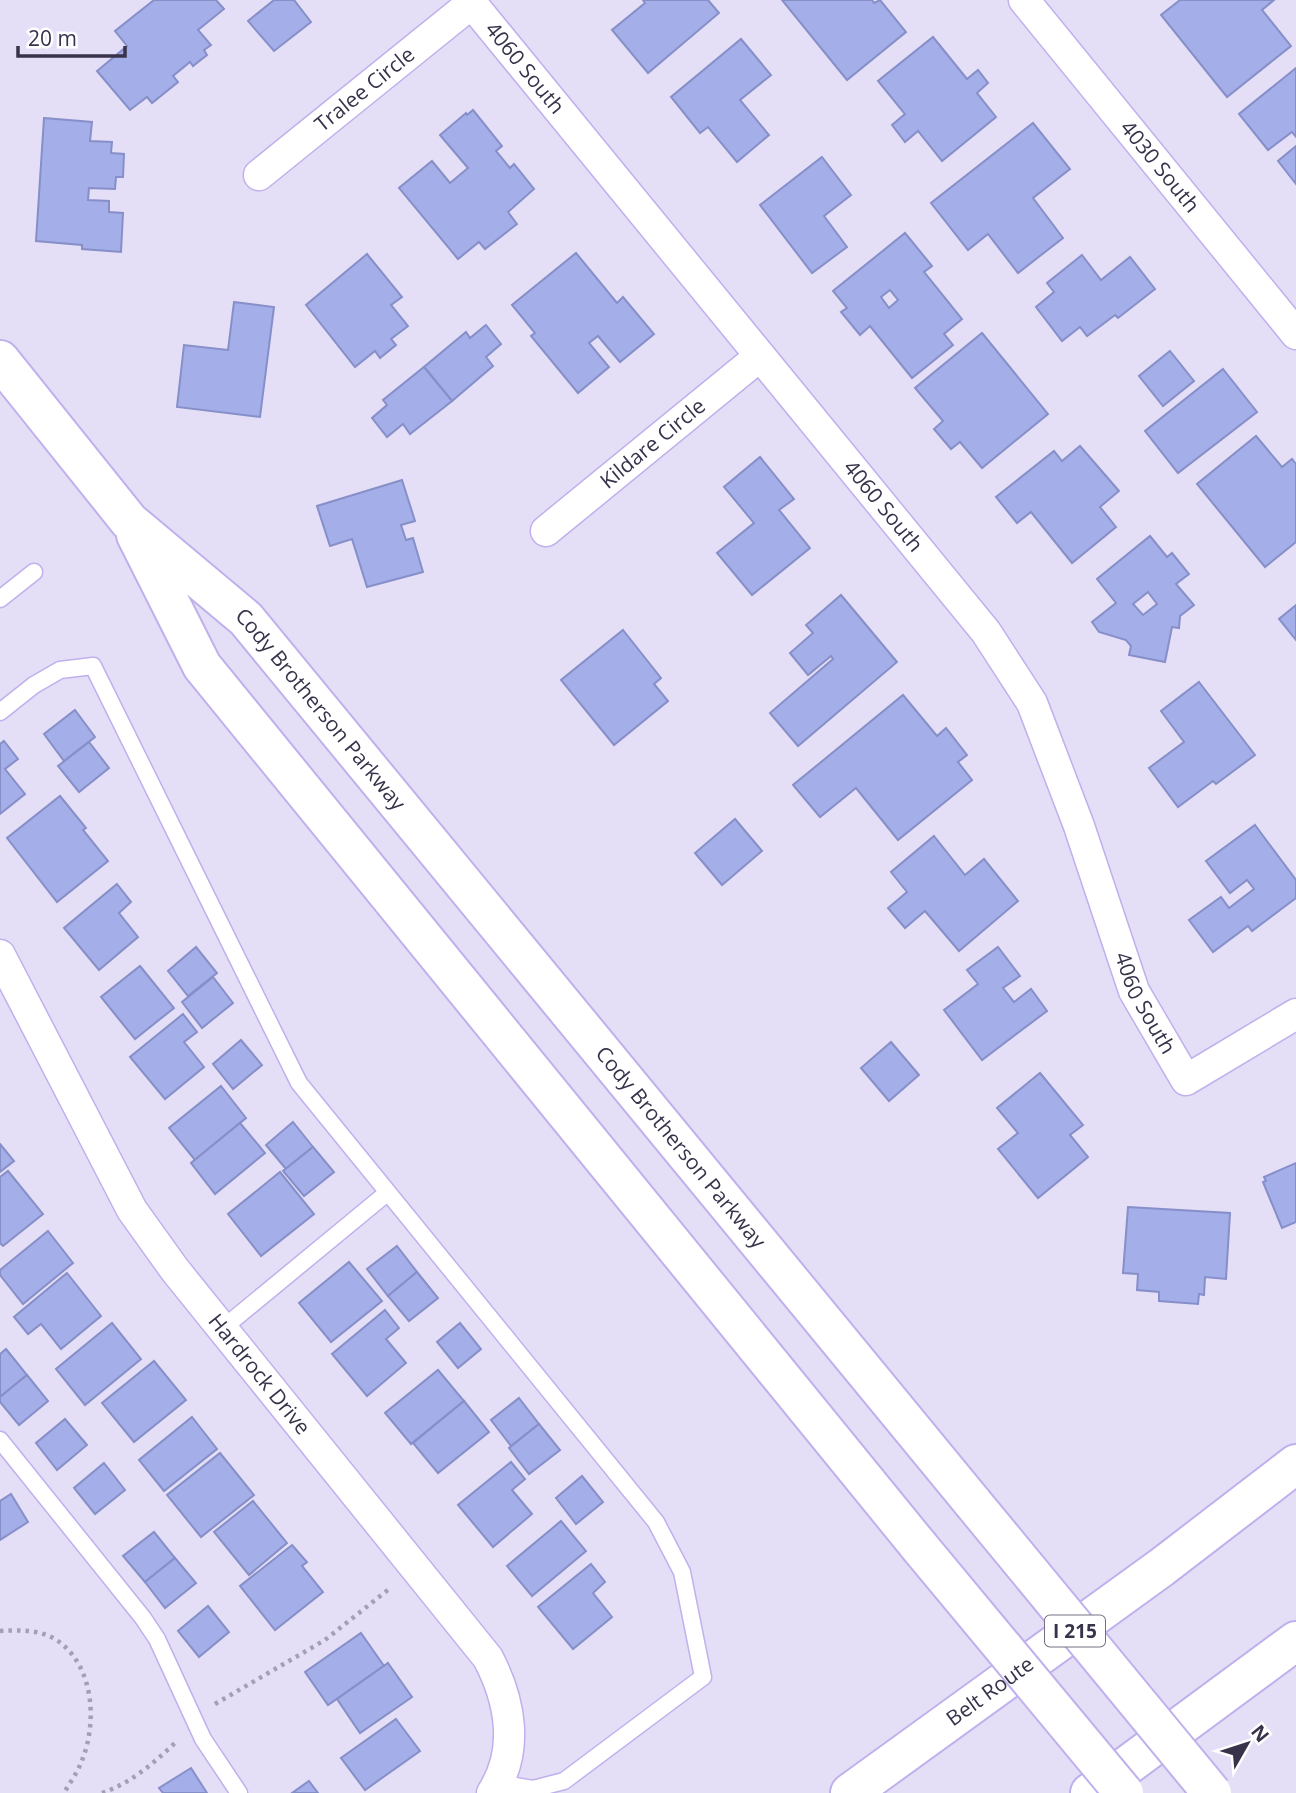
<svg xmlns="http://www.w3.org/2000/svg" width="1296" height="1793" font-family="'Open Sans',sans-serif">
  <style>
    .building { fill: #a4aee8; stroke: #868fc8; stroke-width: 2; fill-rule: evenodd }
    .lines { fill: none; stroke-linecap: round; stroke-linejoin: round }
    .lane-casing { stroke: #c0b0ec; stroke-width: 19 }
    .street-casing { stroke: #c0b0ec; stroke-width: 33 }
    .secondary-casing { stroke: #c0b0ec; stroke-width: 42 }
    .highway-casing { stroke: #c0b0ec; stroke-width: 42 }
    .path { stroke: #a49eb6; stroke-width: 4.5; stroke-dasharray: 3.5 5; stroke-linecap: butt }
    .lane { stroke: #fff; stroke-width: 16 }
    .street { stroke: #fff; stroke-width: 30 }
    .secondary { stroke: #fff; stroke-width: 38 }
    .highway { stroke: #fff; stroke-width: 38 }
    .secondary-bridge-casing { stroke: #c0b0ec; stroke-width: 42; stroke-linecap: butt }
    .secondary-bridge { stroke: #fff; stroke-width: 38 }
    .labels { text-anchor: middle; stroke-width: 6; stroke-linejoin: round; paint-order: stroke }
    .shield { fill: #fff; stroke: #747080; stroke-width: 2 }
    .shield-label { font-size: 19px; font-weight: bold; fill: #38324a }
    .street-label { font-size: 21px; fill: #38324a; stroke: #fff }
  </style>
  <rect width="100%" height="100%" fill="#e4def7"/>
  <!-- building -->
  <g class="building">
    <path d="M154,0H216L224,9L198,30L211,45L204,50L207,55L193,66L190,62L173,76L178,82L152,103L147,97L130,110L97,71L127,46L115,31Z"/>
    <path d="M274,0H294L311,22L274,51L248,21Z"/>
    <path d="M643,0H708L719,13L648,73L612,30L645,3Z"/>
    <path d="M782,0H872L874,3L880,0L906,32L847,80Z"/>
    <path d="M1180,0H1274L1262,10L1291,46L1227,97L1161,15Z"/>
    <path d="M933,37L967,79L978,70L988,83L977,93L996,117L942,161L918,131L905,142L892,125L905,114L878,81Z"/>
    <path d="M741,39L771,75L740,100L769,135L737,162L708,127L700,133L671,97Z"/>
    <path d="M1296,68V137L1292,132L1268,150L1239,114Z"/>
    <path d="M473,110L502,146L496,151L510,168L514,164L534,189L508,212L517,224L485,249L479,242L458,259L399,188L432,161L450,183L468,168L440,135L466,113L467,115Z"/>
    <path d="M44,118L92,122L90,141L112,142L111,153L124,154L123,177H116L115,189L89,188L88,200L109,201V212L123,213L121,252L82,249V245L36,241Z"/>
    <path d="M1033,123L1070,169L1033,198L1063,238L1018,273L988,234L968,250L931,203Z"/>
    <path d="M1296,146V184L1278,161Z"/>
    <path d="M822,157L851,195L824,216L847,247L812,273L760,205Z"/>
    <path d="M905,233L932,266L924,272L962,319L944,334L953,345L912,378L870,326L860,335L841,312L847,308L833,291ZM890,290L898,300L889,308L881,297Z"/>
    <path d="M576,253L617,303L623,297L654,334L620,362L598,336L589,343L609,367L578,393L531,336L535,333L512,305Z"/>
    <path d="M367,254L402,297L391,305L408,326L391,339L396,345L380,358L375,351L355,367L306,305Z"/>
    <path d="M1082,255L1101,280L1130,257L1155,289L1118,318L1115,315L1087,336L1080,327L1062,341L1036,307L1054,292L1047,283Z"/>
    <path d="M234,302L274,307L260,417L177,407L184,345L228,350Z"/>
    <path d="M486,325L501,344L486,357L493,366L452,401L424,367L466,332L470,338Z"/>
    <path d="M982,333L1048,414L982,468L960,442L951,449L934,429L943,421L915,388Z"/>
    <path d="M1170,351L1194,381L1163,406L1139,376Z"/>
    <path d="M424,367L452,401L410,434L403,424L387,437L372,418L387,405L383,400Z"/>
    <path d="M1223,369L1257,412L1178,473L1145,431Z"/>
    <path d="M1256,436L1282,467L1292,459L1296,464V542L1265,567L1197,484Z"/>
    <path d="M1080,446L1119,491L1100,507L1116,527L1072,563L1031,512L1017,523L996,497L1054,451L1062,461Z"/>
    <path d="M760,457L794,499L779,510L810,548L752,595L717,553L754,523L724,487Z"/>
    <path d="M402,480L415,521L401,525L406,540L413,538L423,572L367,587L352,539L330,546L317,506Z"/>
    <path d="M1150,536L1167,557L1172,553L1189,574L1176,584L1194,605L1180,616L1179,628L1172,627L1165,662L1129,655L1131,646L1126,640L1099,632L1092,622L1116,603L1097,579ZM1148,592L1157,604L1143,615L1133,604Z"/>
    <path d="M841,595L897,662L798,746L770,713L833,659L831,656L808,675L790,653L813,633L806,625Z"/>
    <path d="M1296,605V640L1279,619Z"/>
    <path d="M623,630L661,678L654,684L668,701L614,745L561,680Z"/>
    <path d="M1199,682L1255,755L1216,784L1213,781L1178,807L1149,768L1184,742L1161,711Z"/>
    <path d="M903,695L937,736L946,728L967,755L958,762L972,780L898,840L856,788L820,817L793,785Z"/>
    <path d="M75,710L95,737L64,761L44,734Z"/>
    <path d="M4,741L18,759L5,769L25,794L0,814V744Z"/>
    <path d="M89,742L109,768L79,792L58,766Z"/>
    <path d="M60,796L86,828L83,830L108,861L57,902L7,838Z"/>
    <path d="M735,819L762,851L722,885L695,853Z"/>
    <path d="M1255,825L1296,880V898L1252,931L1248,926L1213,952L1189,920L1221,897L1229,908L1254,889L1247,880L1230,893L1206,861Z"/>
    <path d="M934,836L965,875L984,859L1018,901L959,951L925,911L905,928L888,908L907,892L891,872Z"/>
    <path d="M117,884L131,902L119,913L138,937L99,970L64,928Z"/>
    <path d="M196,947L217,973L188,996L168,971Z"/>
    <path d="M998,947L1020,976L1003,988L1014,1002L1031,989L1047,1011L982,1060L944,1010L978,984L967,970Z"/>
    <path d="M140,966L174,1008L135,1039L101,997Z"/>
    <path d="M213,977L233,1003L202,1028L182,1002Z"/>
    <path d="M183,1014L197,1032L184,1042L204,1067L165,1099L130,1057Z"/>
    <path d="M241,1040L262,1065L233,1089L213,1064Z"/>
    <path d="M891,1042L919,1075L889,1101L861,1068Z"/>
    <path d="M1040,1073L1083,1125L1070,1135L1088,1157L1038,1198L998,1149L1018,1133L997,1108Z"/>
    <path d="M221,1086L246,1118L195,1160L169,1128Z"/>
    <path d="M293,1122L313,1147L286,1169L266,1145Z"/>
    <path d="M240,1123L265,1153L215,1194L191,1163Z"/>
    <path d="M0,1144L14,1161L0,1172Z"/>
    <path d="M313,1147L334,1172L304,1196L283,1171Z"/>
    <path d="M1296,1163V1222L1282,1228L1263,1182L1266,1181L1264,1177Z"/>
    <path d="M8,1171L43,1214L3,1246L0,1243V1177Z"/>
    <path d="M280,1172L314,1214L261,1256L228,1214Z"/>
    <path d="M1128,1207L1230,1213L1226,1279L1205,1277L1204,1295L1199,1294L1198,1304L1159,1301V1292L1137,1290L1138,1274L1123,1273Z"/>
    <path d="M48,1231L73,1263L23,1304L0,1275V1270Z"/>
    <path d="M397,1246L417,1272L388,1296L367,1269Z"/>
    <path d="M349,1262L382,1301L331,1342L299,1303Z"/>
    <path d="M417,1272L438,1298L409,1321L388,1296Z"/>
    <path d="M67,1273L101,1316L61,1349L41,1324L28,1334L14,1317Z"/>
    <path d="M385,1310L399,1328L386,1339L406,1363L367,1396L332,1354Z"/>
    <path d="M112,1323L141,1359L85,1405L56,1369Z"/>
    <path d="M460,1323L481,1349L458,1368L437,1342Z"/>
    <path d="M6,1349L27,1375L0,1397V1354Z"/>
    <path d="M154,1361L186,1400L134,1442L102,1403Z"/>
    <path d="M438,1370L464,1401L411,1444L385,1413Z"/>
    <path d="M27,1375L48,1401L19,1425L0,1402V1397Z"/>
    <path d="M519,1398L539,1424L511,1446L491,1420Z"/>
    <path d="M464,1401L489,1432L438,1473L413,1443Z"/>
    <path d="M192,1417L217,1449L164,1491L139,1460Z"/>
    <path d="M65,1419L87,1445L57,1470L36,1443Z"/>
    <path d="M539,1424L560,1450L529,1474L509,1448Z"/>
    <path d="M220,1453L254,1495L201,1537L167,1495Z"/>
    <path d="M511,1462L525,1479L512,1490L532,1514L493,1547L458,1505Z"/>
    <path d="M104,1463L125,1490L95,1514L74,1488Z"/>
    <path d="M582,1476L603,1502L576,1524L556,1498Z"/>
    <path d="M11,1494L28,1522L0,1540V1501Z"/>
    <path d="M253,1501L287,1543L249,1575L214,1532Z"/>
    <path d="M561,1521L586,1551L532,1596L507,1566Z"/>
    <path d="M154,1532L175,1558L145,1582L123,1556Z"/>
    <path d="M292,1545L307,1562L302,1566L323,1592L275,1630L240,1586Z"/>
    <path d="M175,1558L196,1583L165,1608L145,1582Z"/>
    <path d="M591,1564L605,1582L593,1593L612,1617L573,1649L538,1607Z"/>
    <path d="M208,1606L229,1632L199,1657L178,1631Z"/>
    <path d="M361,1633L384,1666L328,1705L305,1672Z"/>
    <path d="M388,1663L412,1697L360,1733L337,1699Z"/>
    <path d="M396,1719L420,1751L365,1790L341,1758Z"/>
    <path d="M191,1768L207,1793H163L159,1788Z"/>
    <path d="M309,1781L318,1793H292Z"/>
  </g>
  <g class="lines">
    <!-- lane casing -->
    <g class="lane-casing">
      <g id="lane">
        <path d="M0,599L34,572"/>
        <path d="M0,712L34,685L60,670L93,666L299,1083L656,1522L682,1572L703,1677L564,1781L533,1789L498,1783"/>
        <path d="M222,1329L387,1193"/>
        <path d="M0,1440L143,1618L157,1639L203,1739L239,1793"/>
      </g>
    </g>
    <!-- street casing -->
    <g class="street-casing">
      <g id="street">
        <path id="s1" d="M469,0L986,632L1032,703L1079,826L1134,991L1186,1080L1296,1014"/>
        <path id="s2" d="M1024,0L1296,334"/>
        <path id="s3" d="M259,175L472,3"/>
        <path id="s4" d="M546,531L760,356"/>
        <path id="s5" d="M0,955L132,1210L175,1270L488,1658C510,1700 520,1750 492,1793"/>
      </g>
    </g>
    <!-- secondary casing -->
    <g class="secondary-casing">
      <g id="secondary">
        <path id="s6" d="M0,360L129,521L246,619L973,1503"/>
        <path d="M136,535L202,666L918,1545"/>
      </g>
    </g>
    <!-- highway casing -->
    <g class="highway-casing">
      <g id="highway">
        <path id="s7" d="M850,1793L1162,1567L1296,1464"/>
        <path d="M1090,1793L1296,1641"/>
      </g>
    </g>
    <!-- path -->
    <g class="path">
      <path d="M0,1631C19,1630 41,1629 58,1641C95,1667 98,1726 80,1765C76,1775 69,1784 64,1793"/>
      <path d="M215,1704L325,1640L389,1589"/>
      <path d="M102,1793C131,1783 154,1763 176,1742"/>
    </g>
    <!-- lane -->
    <use href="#lane" class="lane"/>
    <!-- street -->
    <use href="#street" class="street"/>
    <!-- secondary -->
    <use href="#secondary" class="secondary"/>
    <!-- highway -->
    <use href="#highway" class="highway"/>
    <!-- secondary-bridge casing -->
    <g class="secondary-bridge-casing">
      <g id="secondary-bridge">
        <path d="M973,1503L1212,1793"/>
        <path d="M918,1545L1124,1793"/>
      </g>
    </g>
    <!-- secondary-bridge -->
    <use href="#secondary-bridge" class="secondary-bridge"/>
  </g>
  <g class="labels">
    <!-- shield labels -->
    <rect class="shield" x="1045" y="1615.5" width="60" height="31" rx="5"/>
    <g class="shield-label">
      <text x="1075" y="1638">I 215</text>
    </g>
    <!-- street labels -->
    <g class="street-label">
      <text dy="7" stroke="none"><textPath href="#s1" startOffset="88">4060 South</textPath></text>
      <text dy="7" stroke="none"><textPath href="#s3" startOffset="136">Tralee Circle</textPath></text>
      <text dy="7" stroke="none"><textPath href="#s2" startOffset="215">4030 South</textPath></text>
      <text dy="7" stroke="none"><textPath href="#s4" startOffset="138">Kildare Circle</textPath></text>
      <text dy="7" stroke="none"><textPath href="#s1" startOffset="654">4060 South</textPath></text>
      <text dy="7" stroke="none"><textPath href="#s6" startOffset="476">Cody Brotherson Parkway</textPath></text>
      <text dy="7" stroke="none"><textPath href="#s1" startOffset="1222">4060 South</textPath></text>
      <text dy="7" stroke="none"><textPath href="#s6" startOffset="1043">Cody Brotherson Parkway</textPath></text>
      <text dy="7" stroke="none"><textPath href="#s5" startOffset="495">Hardrock Drive</textPath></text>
      <text dy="7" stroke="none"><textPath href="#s7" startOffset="173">Belt Route</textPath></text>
    </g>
  </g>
  <!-- north arrow -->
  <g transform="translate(1247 1744) rotate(51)" stroke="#ffffff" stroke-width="5" paint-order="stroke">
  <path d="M0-5L12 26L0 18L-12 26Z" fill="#38324a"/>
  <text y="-10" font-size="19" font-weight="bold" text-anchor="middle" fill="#38324a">N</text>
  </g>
  <!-- scale -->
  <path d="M18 46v10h107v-10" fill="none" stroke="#38324a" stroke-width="3.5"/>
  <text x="28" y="46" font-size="21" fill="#38324a" stroke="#ffffff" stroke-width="5" paint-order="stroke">20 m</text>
</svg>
